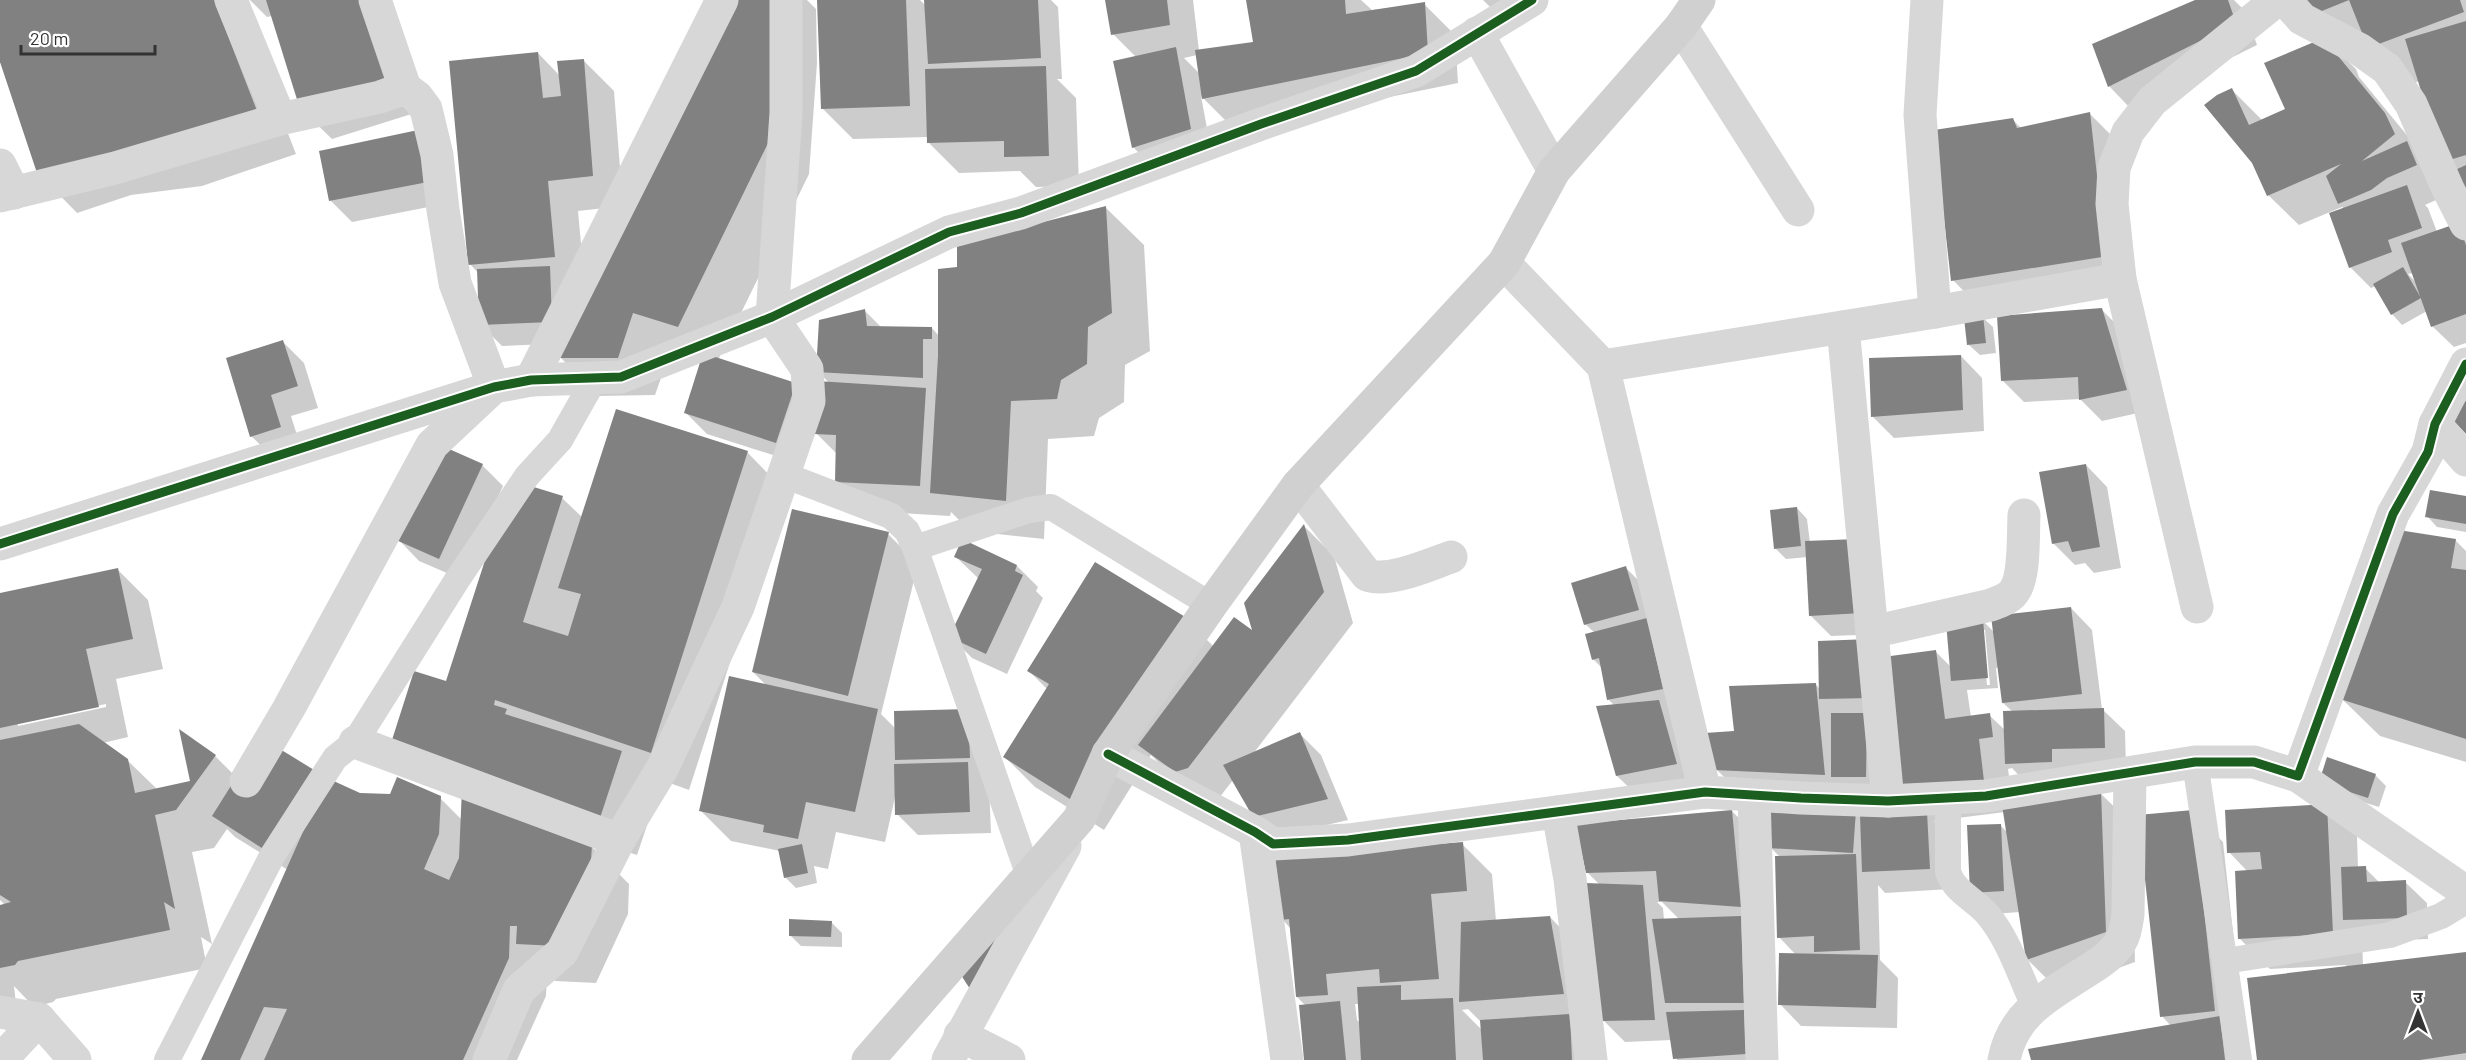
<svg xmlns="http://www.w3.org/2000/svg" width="2466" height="1060" font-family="Barlow,'Noto Sans Devanagari',sans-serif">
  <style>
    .shadow { fill: #0003; fill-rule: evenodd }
    .building { fill: #818181 }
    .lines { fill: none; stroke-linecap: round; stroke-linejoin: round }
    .lane { stroke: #d7d7d7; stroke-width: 26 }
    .street { stroke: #d7d7d7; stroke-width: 33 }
    .secondary { stroke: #d0d0d0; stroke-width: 33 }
    .cycleway-casing { stroke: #fff; stroke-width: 13 }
    .cycleway { stroke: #1b5e20; stroke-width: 9 }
  </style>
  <rect width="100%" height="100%" fill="#fff"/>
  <!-- shadow -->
  <g class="shadow">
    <path d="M0,0H236L296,154L202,186L131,195L77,213L40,175L2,63H0Z"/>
    <path d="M250,0H385L421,111L332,139L301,109L272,16L267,17Z"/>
    <path d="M740,0H807L816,9L817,63L809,174L718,360L795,384L798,463L707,434L686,413L703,360L671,350L655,395L598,396L561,358L568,343L502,346L481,325L478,273L470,264L538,53L560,76L583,60L614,91L623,206L578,211L585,287Z"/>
    <path d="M819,0H920L926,6V0H1051L1058,7L1062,79H1057L1076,98L1079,186L1036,187L1020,171L959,173L929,143L928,137L853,139L823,109Z"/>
    <path d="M1107,0H1193L1199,51L1254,44L1248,0H1361L1372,10L1424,4L1455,35L1458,83L1234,129L1201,96L1211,150L1154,168L1133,147L1136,57L1113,34ZM1197,55L1200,74L1184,58Z"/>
    <path d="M1483,0H1525L1493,10Z"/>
    <path d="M2199,0H2234L2245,11L2257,45L2130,108L2109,86Z"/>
    <path d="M2308,0H2466V194L2420,81L2407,85L2351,52Z"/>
    <path d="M2325,39L2356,69L2359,77L2415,145L2447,195L2425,205L2428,208L2437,232L2466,233V343L2454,347L2432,326L2427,311L2402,325L2392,314L2376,286L2371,288L2350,267L2345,209L2342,207L2299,225L2268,195L2232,90L2263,121L2287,110ZM2413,273L2417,283L2408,274Z"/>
    <path d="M2090,114L2120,144L2132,287L1983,311L1953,280L2013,120L2021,128Z"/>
    <path d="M417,132L449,203L352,222L331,201L320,152Z"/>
    <path d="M1106,208L1144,245L1150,351L1125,365L1124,402L1099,418L1094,436L1048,439L1044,539L970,531L951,512L950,516L867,511L836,481L837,454L816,433L829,383L818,371L865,311L882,328H932L939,336L958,268Z"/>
    <path d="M2101,309L2123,331L2147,411L2102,421L2080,399L2024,402L2003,381Z"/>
    <path d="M1982,317L1993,327L1996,353L1980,355L1969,345Z"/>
    <path d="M283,342L304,363L318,408L291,416L301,448L273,457L251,436Z"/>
    <path d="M1961,356L1982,378L1984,431L1894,438L1873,417Z"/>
    <path d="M617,411L748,453L785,491L689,790L642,773L659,790L637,855L563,832L591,846L629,884L628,914L596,983L555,981L547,973L546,996L517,1060H203L288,870L235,837L227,829L214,848L192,852L212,944L201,937L207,968L56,999L53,1002L34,1007L14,986L16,1004L0,1005V907L5,905L0,900V595L117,569L148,600L163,669L116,679L128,737L103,743L127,760L157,789L191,782L215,756L249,790L318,774L360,794L440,798L462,820L463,791L447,683L562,498L583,518ZM106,704V707L18,726V723Z"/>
    <path d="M482,465L503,486L461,579L419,561L398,539Z"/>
    <path d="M2086,465L2107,487L2121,568L2094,573L2085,563L2075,565L2053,543Z"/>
    <path d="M2466,497V532L2437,527L2427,516Z"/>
    <path d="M1797,508L1807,519L1810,543L1882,634L1831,636L1810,615L1808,557L1786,559L1776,549Z"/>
    <path d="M1304,526L1334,556L1353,623L1253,754L1300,734L1321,755L1348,820L1275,837L1233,780L1219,798L1171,775L1151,755L1104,830L1035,787L1005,757L1047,689L1029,671L1186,619L1214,647L1255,634Z"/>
    <path d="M888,534L918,564L881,714L896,729L967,710L989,784L991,833L918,835L897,814L895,797L885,842L836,832L828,869L814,866L817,883L796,888L785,877L780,851L731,841L701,811L767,686L753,672Z"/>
    <path d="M2455,540L2466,551V762L2380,736L2342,699Z"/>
    <path d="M955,556L1017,566L1038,587L1036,591L1043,598L1007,674L972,658L951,637L979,579Z"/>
    <path d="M1626,568L1647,589L1697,785L1639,797L1617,776L1614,705L1608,699L1602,668L1593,659L1595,633L1585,624Z"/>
    <path d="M2071,608L2092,630L2102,709L2125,731L2126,768L2028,785L2012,768L2008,769L2013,805L2100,793L2131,823L2135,962L2058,990L2027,959L2020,912L1993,914L1972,892L2001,826L2008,833L2005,812L1934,821L1948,835L1950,889L1885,893L1878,885L1880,960L1898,978L1897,1028L1801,1026L1780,1004L1796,955L1779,937L1780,857L1770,847L1887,798L1737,790L1716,769L1736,733L1815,684L1821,690L1886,658L1936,652L1951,667L1982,620L1994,632ZM1982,630H1985L1990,685H1987ZM1999,667L2003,703L2013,712L2006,731L1989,715L1971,717L1967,690L1998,688L1996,668Z"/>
    <path d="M2375,775L2386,786L2379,807L2331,792Z"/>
    <path d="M2326,806L2357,836L2358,868H2365L2380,883L2405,882L2427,903L2428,939L2366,941L2362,937L2363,966L2466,954V1060H2258L2347,968L2346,965L2270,969L2240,939L2248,872L2229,852Z"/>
    <path d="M1732,811L1762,842L1766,1060H1677L1672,1040L1625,1042L1603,1020L1600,885L1587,872ZM1657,902H1662L1680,920H1664L1663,908Z"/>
    <path d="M2192,811L2223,842L2245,1041L2251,1060H2033L2171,1026L2162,1016Z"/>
    <path d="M1462,844L1492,874L1496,921L1550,917L1571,939L1592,1060H1306V1006L1297,997L1291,929L1282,919ZM1355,1004H1359L1360,1023L1357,1020ZM1468,1009L1482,1023V1030L1462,1010Z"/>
    <path d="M831,922L842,933V947L801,946L790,935Z"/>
  </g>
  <!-- building -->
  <g class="building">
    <path d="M0,0H214L259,116L38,176L0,62Z"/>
    <path d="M266,0H366L391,81L300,109Z"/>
    <path d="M738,0H779L772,135L678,327L633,313L618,358H559Z"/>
    <path d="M817,0H906L910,106L821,109Z"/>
    <path d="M924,0H1038L1041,58L928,64Z"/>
    <path d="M1105,0H1167L1170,25L1111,35Z"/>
    <path d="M1246,0H1345L1346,14L1425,2L1428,53L1202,99L1195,50L1253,42Z"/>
    <path d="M2195,0H2228L2236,23L2108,87L2092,44Z"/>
    <path d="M2306,0H2460L2464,12L2368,48L2349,0L2312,15Z"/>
    <path d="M2466,21V155L2443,162L2405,39Z"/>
    <path d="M2326,37L2329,45L2385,113L2395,134L2362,161L2407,141L2417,165L2387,178L2371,190L2338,204L2326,176L2341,164L2267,196L2252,163L2204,105L2217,95L2232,88L2249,125L2285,109L2264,63Z"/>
    <path d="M1176,47L1191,129L1132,148L1113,61Z"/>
    <path d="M538,52L543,98L561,96L557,61L584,59L593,176L548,181L555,257L468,265L449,61Z"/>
    <path d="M1046,66L1049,156L1004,157V141L927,143L925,69Z"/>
    <path d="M2090,112L2101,212L2102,257L1951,281L1934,130L2013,118L2017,128Z"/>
    <path d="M418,130L428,182L329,201L319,151Z"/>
    <path d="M2466,165V198L2453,171Z"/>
    <path d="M2407,185L2422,228L2388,240L2392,252L2349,268L2329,213Z"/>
    <path d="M1106,206L1112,313L1088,327L1087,364L1061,380L1057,399L1011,401L1006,501L930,493L938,356V269L957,267V244Z"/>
    <path d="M2458,223L2466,245V314L2431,327L2401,243Z"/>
    <path d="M550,266L552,322L479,325L477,269Z"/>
    <path d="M2403,267L2421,298L2391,315L2373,284Z"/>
    <path d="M2102,308L2127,390L2079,400L2078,377L2001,381L1997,316Z"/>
    <path d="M865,309L867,326L932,327V339H923V378L816,372L819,320Z"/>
    <path d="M1983,315L1986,343L1967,345L1964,318Z"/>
    <path d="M283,340L298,386L271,395L281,427L250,437L226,358Z"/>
    <path d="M703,353L796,383L776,443L684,413Z"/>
    <path d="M1961,355L1963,410L1871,417L1869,358Z"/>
    <path d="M817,381L926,388L920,486L835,482L836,435L814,434Z"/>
    <path d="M2466,400V434L2451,418Z"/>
    <path d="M616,409L748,451L651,753L495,700L494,705L507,709L505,714L622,751L600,818L391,743L414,671L446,681L511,480L563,496L523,622L568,636L581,594L558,588Z"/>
    <path d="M440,445L483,464L439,559L396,540Z"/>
    <path d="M2086,464L2100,547L2072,552L2068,541L2052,544L2039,472Z"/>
    <path d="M2430,490L2466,496V524L2425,517Z"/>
    <path d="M1797,507L1801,546L1774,549L1770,510Z"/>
    <path d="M792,509L889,532L848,696L752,672Z"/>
    <path d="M1304,524L1324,592L1188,768L1175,772L1138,745L1234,617L1252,630L1244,603Z"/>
    <path d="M2392,529L2456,539L2451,568L2466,570V739L2340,699Z"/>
    <path d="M962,539L1017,565L1015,571L1023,575L986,654L949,637L982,569L954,557Z"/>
    <path d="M1858,539L1862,613L1809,616L1805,541Z"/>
    <path d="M1095,562L1187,618L1073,801L1003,757L1049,684L1027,671Z"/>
    <path d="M1626,566L1639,610L1584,625L1571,583Z"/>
    <path d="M118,568L133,639L86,649L99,707L0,728V593Z"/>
    <path d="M2071,607L2082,694L2002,703L1991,616Z"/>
    <path d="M1647,618L1663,689L1607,700L1599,658L1592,660L1585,634Z"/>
    <path d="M1983,619L1988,678L1951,681L1946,622Z"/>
    <path d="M1870,639L1871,698L1819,699L1818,641Z"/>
    <path d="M1936,650L1945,719L1990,713L1993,737L1979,739L1984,781L1900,792L1883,657Z"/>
    <path d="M729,676L878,709L855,812L806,802L798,839L763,832L764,825L699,811Z"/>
    <path d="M1816,683L1825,775L1714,770L1705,733L1734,731L1729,686Z"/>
    <path d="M1659,700L1677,764L1616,776L1596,706Z"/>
    <path d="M2104,708L2105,748L2052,749V762L2005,764L2003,711Z"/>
    <path d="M968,709L970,758L895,760L894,711Z"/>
    <path d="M1831,713H1867L1866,777H1831Z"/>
    <path d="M79,724L128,759L135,793L190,781L179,729L216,755L176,810L155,815L175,909L164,902L170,930L18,961L15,965L0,968V905L11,902L0,895V740Z"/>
    <path d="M1300,732L1328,799L1253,817L1223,765Z"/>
    <path d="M275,746L319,773L268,852L212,816L234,781Z"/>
    <path d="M2327,757L2376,774L2368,798L2319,782Z"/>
    <path d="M968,762L970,812L895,815L894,764Z"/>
    <path d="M397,777L441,796L439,834L424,869L449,880L459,858L462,788L592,845L590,876L558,946L516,944L517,926H510L509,958L463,1060H264L287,1009L264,1007L240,1060H201L327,778L360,793L390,794Z"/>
    <path d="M2101,791L2106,932L2026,960L2002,805Z"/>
    <path d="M1771,804L1856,810L1853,853L1768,848Z"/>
    <path d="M2327,804L2333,934L2238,939L2235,871L2262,869L2260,852L2227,853L2225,810Z"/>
    <path d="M1732,810L1741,907L1659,901L1656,871L1586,873L1575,824Z"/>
    <path d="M2193,810L2215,1011L2160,1017L2138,815Z"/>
    <path d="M1927,812L1930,869L1862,872L1860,815Z"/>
    <path d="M2001,824L2004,891L1970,893L1967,825Z"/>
    <path d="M1463,842L1467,891L1431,894L1439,979L1380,983L1379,969L1326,974L1328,995L1296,997L1289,919L1281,920L1275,857Z"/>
    <path d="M802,844L808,873L784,878L778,849Z"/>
    <path d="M1856,854L1860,950L1814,952V936L1777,938L1775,856Z"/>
    <path d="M2366,866L2367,882L2406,880L2407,918L2343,920L2341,867Z"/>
    <path d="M1585,883L1643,885L1655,1020L1602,1021Z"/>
    <path d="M1550,916L1564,994L1459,1002L1461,922Z"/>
    <path d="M1741,916L1744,1003H1665L1652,919Z"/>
    <path d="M789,919L832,921L831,937L789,936Z"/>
    <path d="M992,937L1001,946L970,989L961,975Z"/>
    <path d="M2466,952V1053L2420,1060H2257L2247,978Z"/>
    <path d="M1779,953L1878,955L1876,1008L1778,1005Z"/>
    <path d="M1401,985V1000L1453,998L1456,1060H1361L1357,987Z"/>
    <path d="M1340,1001L1346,1060H1304L1299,1005Z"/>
    <path d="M1744,1010L1746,1054L1673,1059L1666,1012Z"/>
    <path d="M1570,1014L1572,1060H1483L1480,1020Z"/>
    <path d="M2220,1016L2225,1060H2031L2028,1049Z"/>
  </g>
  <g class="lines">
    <!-- lane -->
    <g class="lane">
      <path d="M784,475L891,516L907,531L915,548L1029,876"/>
      <path d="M915,548L1029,510L1051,507L1211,605"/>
      <path d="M2195,762L2239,1060"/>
      <path d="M1948,797V872C1955,893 1975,899 1988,915C2009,940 2020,976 2034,1006"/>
      <path d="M2225,961L2390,935L2441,916L2466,901"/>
      <path d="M167,1060L272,856L335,758L355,742L457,580L527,476L560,440L595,378"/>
    </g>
    <!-- street -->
    <g class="street">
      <path d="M231,0L280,119"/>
      <path d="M1927,0L1920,115L1935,312"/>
      <path d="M2285,0L2302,19L2359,49L2387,69L2411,104L2448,189L2466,224"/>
      <path d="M1681,26L1798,210"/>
      <path d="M1477,33L1554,171"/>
      <path d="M0,165L14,193"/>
      <path d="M0,196L115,168L280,119L380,97L405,88L375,0"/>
      <path d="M1504,263L1603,366L1705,792"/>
      <path d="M1843,327L1888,801"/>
      <path d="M1603,366L1935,312L2120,279"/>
      <path d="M531,380L722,0"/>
      <path d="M2435,424L2466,460"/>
      <path d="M1298,485L1367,575C1389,583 1428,565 1451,557"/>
      <path d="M0,544L494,387L531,380L621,377L772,317L949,232L1021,213L1261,124L1416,71L1532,0"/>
      <path d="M2197,607L2120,279L2112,204L2114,168L2128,132L2152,101L2277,0"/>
      <path d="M1872,632L1991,605C2000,601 2010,599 2015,590C2025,575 2023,534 2024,515"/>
      <path d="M355,742L619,840"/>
      <path d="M1108,754L1255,832L1273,844L1348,840L1705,792L1801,798L1888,801L1986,796L2195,762H2254L2298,776L2393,514L2428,452L2435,424L2466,364"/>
      <path d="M2298,776L2466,892"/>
      <path d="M246,781L289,708L432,445L494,387L455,283L443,210L437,155L426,109L417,97L405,88"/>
      <path d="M1754,796L1762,1060"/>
      <path d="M1558,812L1570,879L1591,1060"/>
      <path d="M1255,832L1287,1060"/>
      <path d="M0,1012L39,1019L75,1060"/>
      <path d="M960,1035L1009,1060"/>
      <path d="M1,1060L39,1019"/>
      <path d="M489,1060L519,990L562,952L619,840L662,769L738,607L809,401L807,369L772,317L786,113V0"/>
      <path d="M948,1060L1065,846"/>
      <path d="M2004,1060C2013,1011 2052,994 2090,969C2103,961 2117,951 2123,937C2126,930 2127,921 2128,914L2130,773"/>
    </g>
    <!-- secondary -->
    <path class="secondary" d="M868,1060L1079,819L1108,754L1211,605L1298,485L1504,263L1554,171L1681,26L1699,0"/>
    <!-- cycleway casing -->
    <g class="cycleway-casing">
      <g id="cycleway">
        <path d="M0,544L494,387L531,380L621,377L772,317L949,232L1021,213L1261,124L1416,71L1532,0"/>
        <path d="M1108,754L1255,832L1273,844L1348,840L1705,792L1801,798L1888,801L1986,796L2195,762H2254L2298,776L2393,514L2428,452L2435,424L2466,364"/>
      </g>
    </g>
    <!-- cycleway -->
    <use href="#cycleway" class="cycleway"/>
  </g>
  <!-- north arrow -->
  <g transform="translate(2418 1012)" stroke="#ffffff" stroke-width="4.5" paint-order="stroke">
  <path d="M0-4.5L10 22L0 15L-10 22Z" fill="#333333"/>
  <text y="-9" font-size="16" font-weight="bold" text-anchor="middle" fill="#333333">उ</text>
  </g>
  <!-- scale -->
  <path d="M21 45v9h134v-9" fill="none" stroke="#333333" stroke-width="3"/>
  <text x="30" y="45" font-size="18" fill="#333333" stroke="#ffffff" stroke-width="4.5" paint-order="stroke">20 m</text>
</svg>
